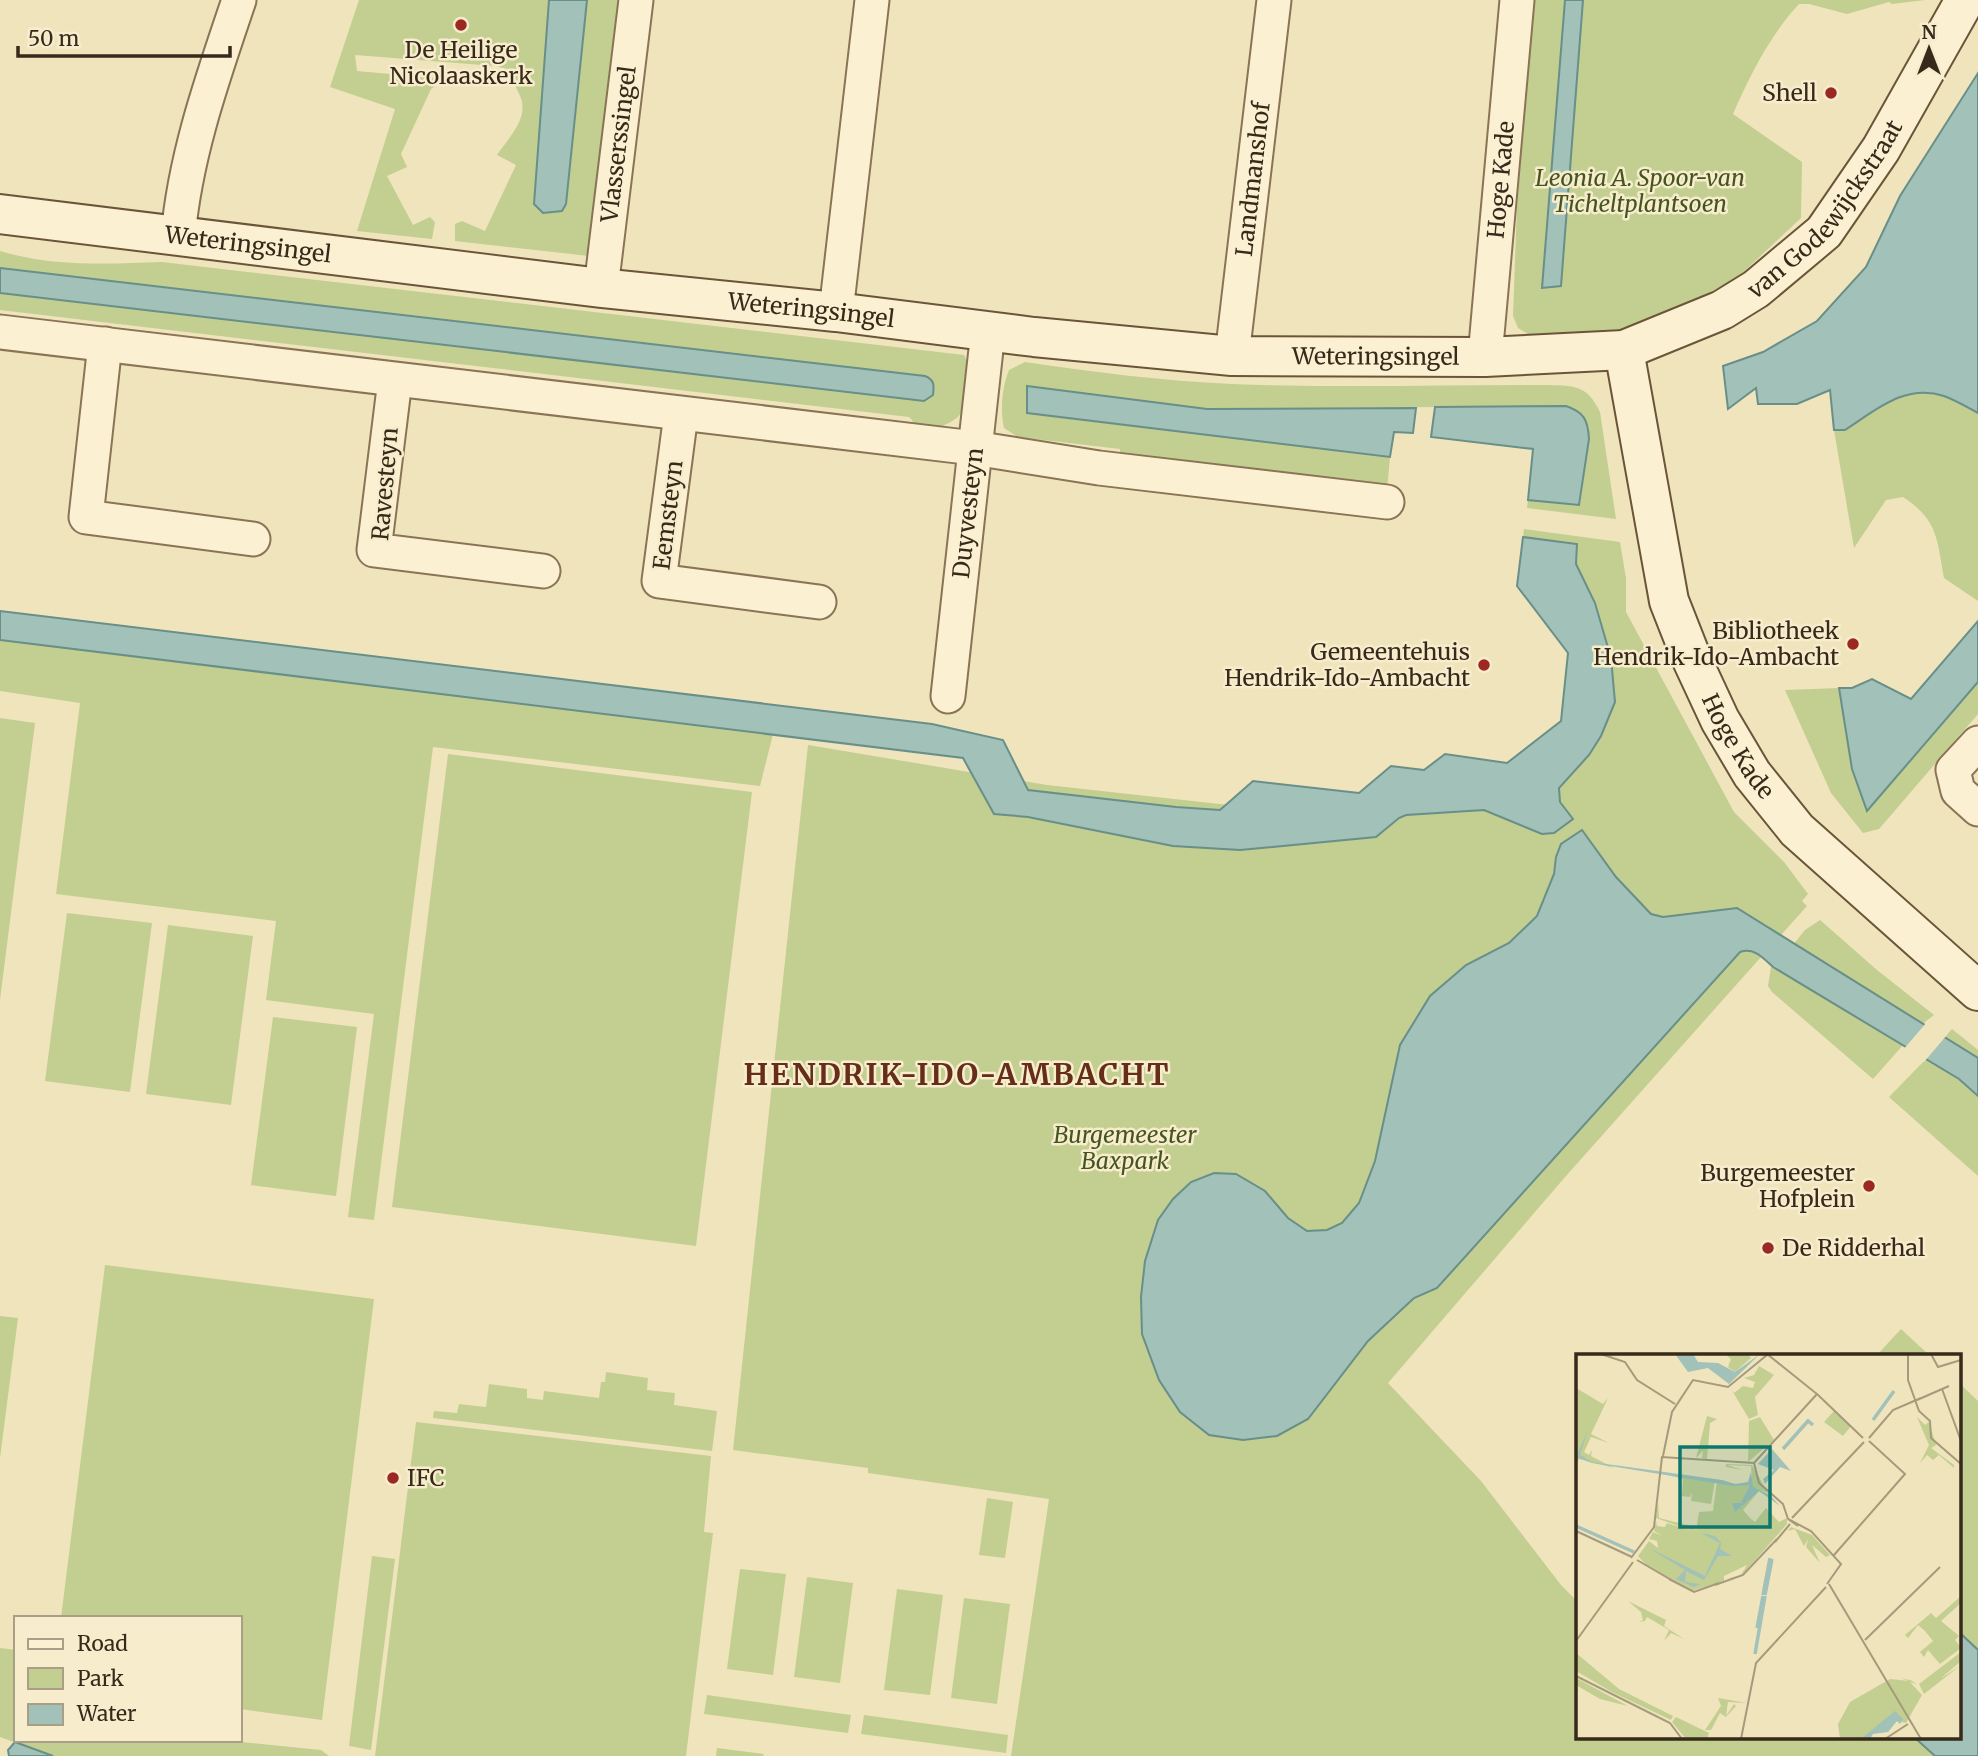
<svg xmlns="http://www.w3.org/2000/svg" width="1978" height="1756" font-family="Merriweather,serif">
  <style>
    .green { fill: #c3ce91 }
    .water { fill: #a1c1b9; stroke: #688f88; stroke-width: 2 }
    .pier { fill: #f0e4bd }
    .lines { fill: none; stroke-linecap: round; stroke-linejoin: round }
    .street-casing { stroke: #897455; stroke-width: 37 }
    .secondary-casing { stroke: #6a5539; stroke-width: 42 }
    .street { stroke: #fbf0d1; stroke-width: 33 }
    .secondary { stroke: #fbf0d1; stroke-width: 38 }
    .poi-dot { fill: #9b2922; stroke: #f7edcd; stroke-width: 2.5 }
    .labels { text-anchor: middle; stroke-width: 5; stroke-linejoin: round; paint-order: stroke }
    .poi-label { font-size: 23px; fill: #372a1b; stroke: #f7edcd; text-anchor: end }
    .street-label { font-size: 23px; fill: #372a1b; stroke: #f7edcd }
    .park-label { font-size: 23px; font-style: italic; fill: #445520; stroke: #f7edcd }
    .district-label { font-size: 30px; font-weight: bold; letter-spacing: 2px; fill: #662d18; stroke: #f7edcd }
    .inset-river { fill: none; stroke: #a1c1b9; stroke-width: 3.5 }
    .inset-road { fill: none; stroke: #a69a7c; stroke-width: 2 }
    .view { fill: #0f766e; fill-opacity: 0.15; stroke: #0f766e; stroke-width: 3.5 }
    .inset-edge { fill: none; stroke: #372a1b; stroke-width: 3.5 }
  </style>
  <rect width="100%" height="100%" fill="#f0e4bd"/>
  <!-- green -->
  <g class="green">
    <path d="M359,0H549L534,204H566L587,0H620L589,256L455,241V224L462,221L485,231L516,165L497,155C508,138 530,118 520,96C516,86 512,82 511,70L495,66L355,55L357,71L445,79L431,89L401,154L407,167L387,176L413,225L430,217L435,222L432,239L357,231L395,109L330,87Z"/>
    <path d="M1534,0H1925L1892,4L1889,2L1847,14L1809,4H1799C1770,35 1750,75 1733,114L1802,162L1801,218L1737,278L1678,309L1611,332L1528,334L1518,328L1513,316L1517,206Z"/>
    <path d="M0,251C53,267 108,264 162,262L964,355C972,370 971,399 961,413C953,425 929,433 917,425C913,423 912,419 909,417L0,310V293L924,401L933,395L934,384L925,376L0,268Z"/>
    <path d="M1025,362C1093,372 1163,381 1232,384C1337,388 1443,385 1548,385C1575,386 1587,385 1600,412L1616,519L1527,508L1528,500L1580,505L1589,439V428L1566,406L1207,409L1027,386L1028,414L1390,457L1387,491L1120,460V449L1018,437L1004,428C1000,409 1002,388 1009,370Z"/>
    <path d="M1921,392L1944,396L1978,413V601L1944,578C1937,539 1938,520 1903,497L1886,500L1854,548L1834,430H1845L1903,394Z"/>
    <path d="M1524,529L1620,542L1626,578V612L1734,812L1784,862L1808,894L1802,901L1807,906L1781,935L1776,932L1757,954L1761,957L1566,1176L1388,1383L1481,1481L1561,1585L1577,1601V1737H1959V1383L1978,1401V1756H1011L1049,1499L868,1473V1468L733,1450L808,745L1047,785L1392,823L1406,815L1437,813L1589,755L1595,603L1576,564L1577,545L1523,537Z"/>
    <path d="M0,640L773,734L760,786L433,747L374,1220L348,1217L374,1014L266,1000L276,921L56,894L80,703L0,691Z"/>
    <path d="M1978,682V714L1879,829L1863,833L1831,793L1785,690L1839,688L1852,769L1867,810Z"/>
    <path d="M0,718L35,723L0,1000Z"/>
    <path d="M448,754L752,792L696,1246L392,1207Z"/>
    <path d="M67,913L152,923L130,1092L45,1081Z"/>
    <path d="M1820,920L1877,970L1934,1015L1921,1025L1793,945L1805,930Z"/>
    <path d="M168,925L253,936L231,1105L146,1094Z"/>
    <path d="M1771,967L1840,1006L1903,1045L1873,1079L1772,992L1768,986Z"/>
    <path d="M273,1017L357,1027L336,1196L251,1185Z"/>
    <path d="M1952,1029L1978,1050V1058L1944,1038Z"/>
    <path d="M1926,1059L1959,1079L1978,1096V1176L1889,1097Z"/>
    <path d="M105,1265L374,1299L322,1720L240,1709V1618H61Z"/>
    <path d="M0,1316L18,1318L0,1458Z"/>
    <path d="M1901,1329L1929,1355H1877Z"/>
    <path d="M606,1372L648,1378L647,1390L675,1393L674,1405L717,1411L712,1451L433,1418L434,1411L457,1413L459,1404L486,1407L489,1384L527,1389V1398L543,1400L544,1391L599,1398L601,1382H605Z"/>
    <path d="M416,1422L711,1456L704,1532L713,1533L686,1756H375Z"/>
    <path d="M987,1498L1013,1502L1005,1558L979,1555Z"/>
    <path d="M372,1556L395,1559L371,1750L349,1746Z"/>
    <path d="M740,1569L786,1574L773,1675L727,1669Z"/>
    <path d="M807,1577L853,1583L840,1683L794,1677Z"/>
    <path d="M897,1589L943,1595L930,1695L884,1690Z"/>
    <path d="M964,1598L1010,1604L997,1704L951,1698Z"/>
    <path d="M0,1648L16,1650L14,1719L16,1720V1740H221L321,1750L329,1756H53L0,1737Z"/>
    <path d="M707,1695L851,1715L848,1733L704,1714Z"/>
    <path d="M864,1715L1008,1735L1006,1753L861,1734Z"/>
    <path d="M717,1748L764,1754L763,1756H716Z"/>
  </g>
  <!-- water -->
  <g class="water">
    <path d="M549,0H587L566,204L562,211L543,213L534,204Z"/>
    <path d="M1565,0H1583L1561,286L1542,288Z"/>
    <path d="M1978,73V413C1967,407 1955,400 1944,396C1905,383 1876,410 1845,430H1834L1830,390L1797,404H1758L1756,388L1728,409L1723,366L1763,352L1817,321L1866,267L1900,196Z"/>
    <path d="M0,268L925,376C935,380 934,386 933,395L924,401L0,293Z"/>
    <path d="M1027,386L1207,409L1416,408L1413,433L1394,432L1390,457L1027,413Z"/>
    <path d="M1566,406C1584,412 1588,420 1589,439L1579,505L1528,500L1533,449L1431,437L1435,407Z"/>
    <path d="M1523,537L1577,544L1576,564L1595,603L1611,658L1615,702L1601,736L1589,755L1559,788L1560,802L1573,819L1554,833L1542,834L1484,810L1406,815L1399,818L1376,837L1240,850L1173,846L1028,817L994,814L963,758L0,640V611L932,724L1003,740L1028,790L1176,807L1220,810L1253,781L1359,793L1391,766L1424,770L1445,754L1507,763L1561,721L1568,653L1517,586Z"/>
    <path d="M1978,621V682L1867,811L1852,769L1839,688H1852L1872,679L1911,699Z"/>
    <path d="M1582,830L1616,877L1651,914L1663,917L1737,908L1978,1058V1096L1959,1079L1773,967C1763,958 1754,947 1740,952L1437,1288L1414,1298L1368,1341L1308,1419L1277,1436L1243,1440L1209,1435L1180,1412L1159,1380L1142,1334L1141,1297L1145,1261L1158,1220L1173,1199L1191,1182L1214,1173L1236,1174L1265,1191L1288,1218L1307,1231L1327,1230L1342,1223L1359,1203L1375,1161L1400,1045L1430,996L1466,965L1509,943L1537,916L1554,874L1556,857L1561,844Z"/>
    <path d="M1959,1632L1978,1650V1756H1935L1914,1737H1959Z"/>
    <path d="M15,1742L53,1756H9L8,1750Z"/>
  </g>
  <!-- pier -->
  <path class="pier" d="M1926,1023L1947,1035L1924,1062L1903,1050Z"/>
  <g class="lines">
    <!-- street casing -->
    <g class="street-casing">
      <g id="street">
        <path d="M178,237C185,155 213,77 239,0"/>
        <path id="s1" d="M601,288L636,0"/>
        <path d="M836,312L872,0"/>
        <path d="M0,332L974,448L1099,468L1387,502"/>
        <path d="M105,344L86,517L253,539"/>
        <path id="s2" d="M1232,356L1274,0"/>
        <path id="s3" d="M1485,357L1517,0"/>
        <path d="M395,380L374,550L543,571"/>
        <path d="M681,414L659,581L819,602"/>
        <path id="s4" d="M948,696L988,331"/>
        <path d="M1978,743L1953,770L1958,791L1978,809"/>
      </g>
    </g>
    <!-- secondary casing -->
    <g class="secondary-casing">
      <g id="secondary">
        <path id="s5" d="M0,214L601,288L836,312L1034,337L1232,356L1485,357L1624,350L1722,310L1756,289L1824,232L1881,149L1965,0"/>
        <path id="s6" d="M1624,350L1669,601L1693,662L1720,720L1752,774L1797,830L1978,991"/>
      </g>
    </g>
    <!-- street -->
    <use href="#street" class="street"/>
    <!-- secondary -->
    <use href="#secondary" class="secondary"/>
  </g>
  <!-- markers -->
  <g class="poi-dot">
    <circle cx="461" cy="25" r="7"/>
    <circle cx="1831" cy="93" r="7"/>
    <circle cx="1853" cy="644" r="7"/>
    <circle cx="1484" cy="665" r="7"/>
    <circle cx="1869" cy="1186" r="7"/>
    <circle cx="1768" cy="1248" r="7"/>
    <circle cx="393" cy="1478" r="7"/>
  </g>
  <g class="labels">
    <!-- poi labels -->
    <g class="poi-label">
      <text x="461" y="58" text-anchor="middle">De Heilige<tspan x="461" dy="26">Nicolaaskerk</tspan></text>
      <text x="1817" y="101">Shell</text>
      <text x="1839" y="639">Bibliotheek<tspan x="1839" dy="26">Hendrik-Ido-Ambacht</tspan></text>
      <text x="1470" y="660">Gemeentehuis<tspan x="1470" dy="26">Hendrik-Ido-Ambacht</tspan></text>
      <text x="1855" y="1181">Burgemeester<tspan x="1855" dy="26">Hofplein</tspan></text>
      <text x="1782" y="1256" text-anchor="start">De Ridderhal</text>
      <text x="407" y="1486" text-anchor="start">IFC</text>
    </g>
    <!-- street labels -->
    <g class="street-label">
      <text dy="8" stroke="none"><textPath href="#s1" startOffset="145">Vlasserssingel</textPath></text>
      <text dy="8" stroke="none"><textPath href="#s2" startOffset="178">Landmanshof</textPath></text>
      <text dy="8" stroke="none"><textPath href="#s3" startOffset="178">Hoge Kade</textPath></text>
      <text dy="8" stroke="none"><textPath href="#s5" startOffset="1885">van Godewijckstraat</textPath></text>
      <text dy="8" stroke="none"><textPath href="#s5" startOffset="250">Weteringsingel</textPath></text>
      <text dy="8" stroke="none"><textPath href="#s5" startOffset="817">Weteringsingel</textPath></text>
      <text dy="8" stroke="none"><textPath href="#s5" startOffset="1384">Weteringsingel</textPath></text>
      <text transform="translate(385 484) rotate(-85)" y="8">Ravesteyn</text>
      <text dy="8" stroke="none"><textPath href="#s4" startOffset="184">Duyvesteyn</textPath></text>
      <text transform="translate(668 515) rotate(-83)" y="8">Eemsteyn</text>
      <text dy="8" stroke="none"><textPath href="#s6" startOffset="416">Hoge Kade</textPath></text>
    </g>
    <!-- park labels -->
    <g class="park-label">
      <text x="1640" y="186">Leonia A. Spoor-van<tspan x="1640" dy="26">Ticheltplantsoen</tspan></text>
      <text x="1125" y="1143">Burgemeester<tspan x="1125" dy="26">Baxpark</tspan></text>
    </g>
    <!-- district labels -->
    <g class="district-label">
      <text x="957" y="1085">HENDRIK-IDO-AMBACHT</text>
    </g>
  </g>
  <!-- overview -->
  <g transform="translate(1576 1354)">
    <rect width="385" height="385" fill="#f0e4bd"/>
    <path d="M149,0H172L175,4L159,18L152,13L155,5ZM183,12L198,21L179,43L182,61L173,65L154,33L158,39L167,32L177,34L179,28L168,24L178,21ZM0,34L27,50L32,44L15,80L33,89L15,83L8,98L13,101L16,96L15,102L38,114L3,105L0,111ZM258,57L275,72L267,82L248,68ZM131,62L141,65L134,69L131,105L126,104L127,97L120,104ZM184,63L198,86L172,108L173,67ZM341,63L349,71L353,68L360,91L355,94L378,111V114L363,101L357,106L351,101L344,109L353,91ZM150,110L176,111L192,139L184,136L190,141L183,137L167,156L175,165L179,168L190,154L203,168L211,164V170L167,220L162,223L150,225L165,221L171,211L148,222V227L115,237L72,213L62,202L73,187L82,194L81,187L73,185L77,178L87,182L78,177L80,167L81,172L89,173L91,169L120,178L80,164L82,147L83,164L119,173L120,177L123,158L137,157L141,127L167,131L176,127L175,112L151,111L167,116L150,113ZM92,121L139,127L135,150L115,147L116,138L114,143L106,142L107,125ZM215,173L236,181L254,201L250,203L236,191L244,209L230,193L232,185L228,192L219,175L212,177ZM385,242V249L365,267L383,282L379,286L385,294L364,310L352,296L348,303L344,298L357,287L349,277L342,271L332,284L329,281L355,259L360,264ZM52,247L90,266L88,272L108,285L95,279L88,287L93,276L71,263L69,267L63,268L67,266L65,258ZM385,298V307L364,325L385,311L348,340L343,330ZM0,299L43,335L97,362L95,366L0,321L36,338L0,317ZM0,324L52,352L24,345L0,331ZM324,324L334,326L341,330L334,328L346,341L330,369L321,367L294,381L295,385H264L262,370L274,348L314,325L333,327ZM142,344L171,349L152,348L150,362L158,350L160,352L150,363L144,359L135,376H129L145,352ZM100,363L133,379L131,385H110L96,368Z" fill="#c3ce91"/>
    <path d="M99,0H117L122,8L142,9L159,18L184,0L153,30L132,14L112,18ZM11,79L4,101L16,108L146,126L159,130L172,128L175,118L177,133L194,141L204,152L183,137L159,158L156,149H165L174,131L157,132L16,109L0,103ZM196,95L215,117L204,113L189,130L187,125L198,116L182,110ZM125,179L139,182L145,189L144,195L156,202H142L128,226L110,217L109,228L124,230L118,233L100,225L109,216L73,194L129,222L144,189ZM319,357L327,365L324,370L321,367L312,378L297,380L294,385H278L286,384Z" fill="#a1c1b9"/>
    <path class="inset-river" d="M297,66L318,37M207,95L232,67L237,71M0,172L58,198M187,241L194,204M189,241L196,205M181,274L187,242M179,300L189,242"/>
    <path class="inset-road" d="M25,0L49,8L61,26L99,50M332,0V26L343,57L354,67L355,84L385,110M355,0L362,13L385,6M366,35L385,87M241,40L287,84M341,46L373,32M293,84L317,56L345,44M87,102L96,58L117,26L152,33L191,1M178,109L183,129L207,150L212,165M216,164L288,88M222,172L212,165L235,177L265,210L251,230M0,177L56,203M199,188L214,170M258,201L329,120L293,87M55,204L78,173L86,103L178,109L241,40L191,0M61,206L97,227M93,225L118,238L143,229M253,230L345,385M139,231L167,221L201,185M289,286L364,213M0,287L57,208M0,322L94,369L106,385M165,385L180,309L250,233M309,385L332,370"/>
    <path class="view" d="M104,93H194V173H104Z"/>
    <rect width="385" height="385" class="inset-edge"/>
  </g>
  <!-- legend -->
  <rect x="14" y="1616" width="228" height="126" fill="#f7edcd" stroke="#aa9f86" stroke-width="2"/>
  <rect x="28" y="1639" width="35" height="10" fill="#fbf0d1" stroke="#aa9f86" stroke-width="2"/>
  <text x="77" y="1651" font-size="21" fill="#372a1b">Road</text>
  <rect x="28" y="1668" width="35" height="21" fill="#c3ce91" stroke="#aa9f86" stroke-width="2"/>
  <text x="77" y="1686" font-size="21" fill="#372a1b">Park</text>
  <rect x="28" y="1704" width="35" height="21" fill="#a1c1b9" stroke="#aa9f86" stroke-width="2"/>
  <text x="77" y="1721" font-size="21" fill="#372a1b">Water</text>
  <!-- north arrow -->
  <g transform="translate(1929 49)" stroke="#f7edcd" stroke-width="5" paint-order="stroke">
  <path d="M0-5L12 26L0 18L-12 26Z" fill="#372a1b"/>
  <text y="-10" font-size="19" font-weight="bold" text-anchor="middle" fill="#372a1b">N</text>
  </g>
  <!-- scale -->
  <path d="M18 46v10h212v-10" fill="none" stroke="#372a1b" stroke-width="3.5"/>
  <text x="28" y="46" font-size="21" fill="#372a1b" stroke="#f7edcd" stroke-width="5" paint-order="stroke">50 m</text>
</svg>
